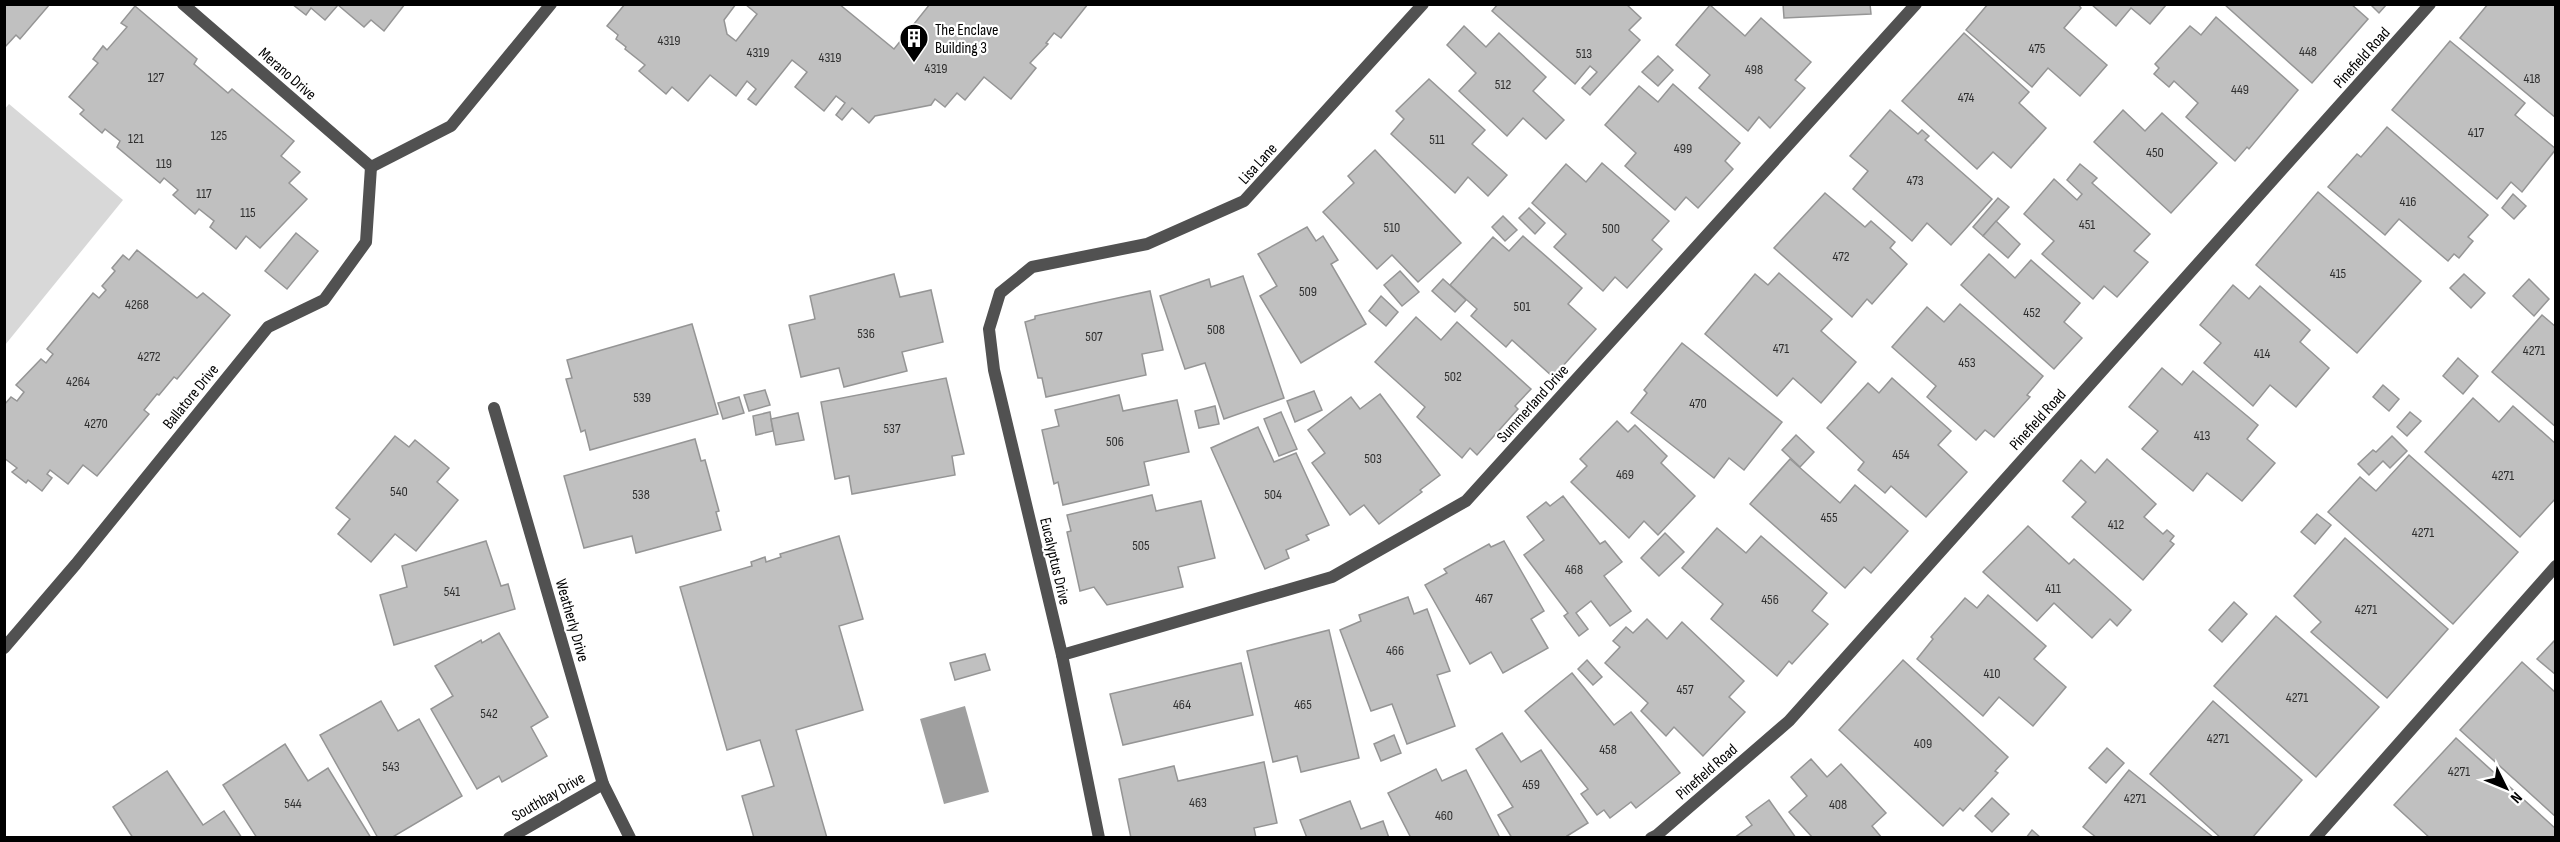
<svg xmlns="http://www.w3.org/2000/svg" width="2560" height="842" font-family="'Sofia Sans Condensed',sans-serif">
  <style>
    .green { fill: #d8d8d8 }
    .water { fill: #9f9f9f }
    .building { fill: #c0c0c0; stroke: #959595; stroke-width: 1.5 }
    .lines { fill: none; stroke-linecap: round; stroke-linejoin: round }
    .service { stroke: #515151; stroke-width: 12 }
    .labels { text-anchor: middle; stroke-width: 4.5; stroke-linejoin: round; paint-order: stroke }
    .number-label { font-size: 14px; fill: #303030 }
    .poi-label { font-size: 16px; fill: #000; stroke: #fff; text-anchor: start }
    .street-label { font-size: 16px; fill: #000; stroke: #fff }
  </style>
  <rect width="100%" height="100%" fill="#fff"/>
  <!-- green -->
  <path class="green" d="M9,104L123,200L5,345L4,110Z"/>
  <!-- water -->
  <path class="water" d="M965,706L989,792L944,804L920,719Z"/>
  <!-- building -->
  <g class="building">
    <path d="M4,4H50L20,39L16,35L4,48Z"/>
    <path d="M292,4H405L384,31L371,20L364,27L338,5L325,20L311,8L306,15Z"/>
    <path d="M625,4H736L724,20L727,34L736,41L757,14L745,4H839L894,49L930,4H1088L1061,38L1054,33L1046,43L1048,44L1030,63L1036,68L1011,99L984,77L965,100L957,93L945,107L935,99L931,105L875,116L869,123L852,108L842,120L836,115L845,103L836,96L824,111L795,87L807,72L792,60L756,105L748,99L756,89L747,81L736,96L710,75L688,101L672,87L666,94L639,71L645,65L625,49L626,47L616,39L618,35L607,26Z"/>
    <path d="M1498,4H1626L1641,18L1629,30L1640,40L1590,95L1582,88L1597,72L1590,66L1575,84L1492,11Z"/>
    <path d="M1783,4H1870L1871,14L1784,18Z"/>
    <path d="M1988,4H2078L2081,8L2064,28L2107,65L2080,96L2048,68L2032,87L1966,30Z"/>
    <path d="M2091,4H2165L2166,5L2150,24L2131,8L2116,26Z"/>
    <path d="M2224,4H2351L2368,19L2312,83Z"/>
    <path d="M2370,4H2387L2379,13Z"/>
    <path d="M2488,4H2556V118L2460,38Z"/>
    <path d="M1710,5L1745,36L1761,18L1811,62L1795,80L1805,88L1770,128L1759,117L1748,131L1699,88L1710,75L1676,45Z"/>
    <path d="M135,6L197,59L194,64L228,93L232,89L294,141L281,156L300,172L289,183L307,199L260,248L246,236L236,249L210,227L214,221L199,209L195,214L173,195L178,190L164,178L160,183L117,147L120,141L105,129L102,133L80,114L84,110L69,97L98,63L93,59L103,46L107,50L127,27L121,23Z"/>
    <path d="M2216,17L2298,90L2249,149L2247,147L2235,161L2186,117L2198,103L2174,81L2169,87L2154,74L2159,68L2155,64L2190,26L2201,35Z"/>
    <path d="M1464,26L1486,47L1499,33L1546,77L1533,91L1564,120L1546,139L1523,118L1507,136L1459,91L1476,73L1447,45Z"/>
    <path d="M1964,33L2029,92L2019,103L2046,128L2011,168L1993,152L1977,169L1902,101Z"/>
    <path d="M2450,41L2525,103L2515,115L2556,149L2522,192L2511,182L2497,199L2392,110Z"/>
    <path d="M1658,56L1673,70L1658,86L1642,72Z"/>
    <path d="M1429,79L1485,130L1472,144L1507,175L1488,196L1468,177L1455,193L1391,134L1404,119L1396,111Z"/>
    <path d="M1673,84L1740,143L1725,161L1733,169L1698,208L1686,197L1675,210L1625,166L1636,153L1605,125L1639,86L1658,102Z"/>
    <path d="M1890,110L1918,134L1922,130L1929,136L1925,140L1992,199L1951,245L1927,223L1912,241L1853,189L1868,171L1850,156Z"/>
    <path d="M2123,110L2145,131L2162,113L2217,163L2171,213L2094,142Z"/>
    <path d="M2387,127L2488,215L2468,237L2473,241L2459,258L2454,254L2448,261L2399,219L2385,235L2328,187L2357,154L2361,157Z"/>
    <path d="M1375,150L1461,243L1418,282L1392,255L1377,269L1323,212L1354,183L1348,176Z"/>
    <path d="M1602,163L1669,221L1652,240L1662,249L1627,288L1615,277L1603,291L1554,247L1566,234L1532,203L1566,164L1586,182Z"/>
    <path d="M2080,164L2097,178L2092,183L2150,234L2134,251L2148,262L2117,297L2104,286L2093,299L2042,254L2054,241L2024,214L2054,179L2077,200L2082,194L2067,180Z"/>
    <path d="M2318,192L2421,281L2357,353L2256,265Z"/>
    <path d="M1825,193L1865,227L1871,221L1895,242L1890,248L1907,264L1872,304L1867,299L1852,317L1774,248Z"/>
    <path d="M2513,194L2526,206L2514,219L2502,208Z"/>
    <path d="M1998,198L2009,207L1983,236L1973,227Z"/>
    <path d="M1529,208L1545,223L1535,234L1519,218Z"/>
    <path d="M1503,216L1517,230L1505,241L1492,227Z"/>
    <path d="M1996,221L2020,244L2008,258L1983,236Z"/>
    <path d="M1307,227L1316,241L1323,236L1338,260L1331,264L1366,324L1301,363L1260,296L1277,286L1258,254Z"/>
    <path d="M296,233L318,251L287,289L265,271Z"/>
    <path d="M1523,236L1582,288L1568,304L1596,329L1553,377L1512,340L1506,347L1471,316L1477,309L1450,285L1493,237L1509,251Z"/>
    <path d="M137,250L197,298L203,293L230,315L177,379L174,377L159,395L157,394L144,410L149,414L97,476L83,465L68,484L50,470L47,474L52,478L42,491L28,480L26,483L12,472L17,468L4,458V405L11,397L17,401L24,392L16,385L41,359L46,363L53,354L47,349L93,293L99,298L106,290L102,286L115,271L112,268L123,255L129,260Z"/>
    <path d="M1989,254L2015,278L2031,260L2080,303L2064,322L2082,338L2054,369L1961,285Z"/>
    <path d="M1400,271L1419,292L1402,306L1384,285Z"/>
    <path d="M1779,273L1832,319L1821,331L1856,362L1821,403L1793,378L1777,396L1705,334L1755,274L1768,285Z"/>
    <path d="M894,274L900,297L931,290L943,342L902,352L907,371L844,387L839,368L801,377L789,325L815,319L810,296Z"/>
    <path d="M2464,274L2485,293L2471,308L2450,288Z"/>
    <path d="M1243,276L1284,398L1224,419L1205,363L1185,369L1160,296L1209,279L1211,287Z"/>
    <path d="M1443,279L1466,300L1455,312L1432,291Z"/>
    <path d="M2529,279L2549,299L2534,316L2513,296Z"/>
    <path d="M2233,285L2249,299L2260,286L2310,330L2300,342L2329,368L2296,407L2270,385L2253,406L2204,363L2221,343L2200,325Z"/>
    <path d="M1150,291L1163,350L1142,354L1146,375L1046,397L1042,378H1038L1025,322L1035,319V316Z"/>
    <path d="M1381,296L1398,312L1386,326L1369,311Z"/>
    <path d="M1960,304L2043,376L2027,395L2030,397L1994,437L1985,430L1976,440L1927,397L1936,386L1892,347L1927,307L1944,322Z"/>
    <path d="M2542,315L2556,327V427L2492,372Z"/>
    <path d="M1416,317L1441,340L1457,322L1531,389L1515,406L1518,409L1477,455L1470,448L1462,458L1417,417L1425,407L1375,362Z"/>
    <path d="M692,324L718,414L590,450L585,430L581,432L566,379L572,378L567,360Z"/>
    <path d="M1682,343L1782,422L1744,470L1729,458L1714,478L1631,413L1647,393L1644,390Z"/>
    <path d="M2458,358L2478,376L2463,394L2443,376Z"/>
    <path d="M2162,368L2182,385L2193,371L2258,425L2247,439L2275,463L2242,501L2207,473L2193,491L2142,449L2158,431L2129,407Z"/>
    <path d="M946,378L964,454L952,456L955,475L852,494L849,476L835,479L821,402Z"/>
    <path d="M1892,378L1951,431L1938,445L1967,472L1926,517L1891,486L1885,493L1858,470L1864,462L1827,428L1868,383L1879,393Z"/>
    <path d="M2383,385L2399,399L2389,411L2373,397Z"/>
    <path d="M765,390L770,405L749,411L744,395Z"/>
    <path d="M1314,391L1322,410L1295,422L1287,401Z"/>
    <path d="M1380,394L1440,475L1420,490L1422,492L1379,524L1364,505L1350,515L1312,463L1325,453L1308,430L1351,397L1360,409Z"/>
    <path d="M1119,395L1123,411L1177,400L1189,452L1144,462L1149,485L1063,505L1058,482L1054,484L1042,430L1059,426L1055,410Z"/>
    <path d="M739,397L744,413L723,419L718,403Z"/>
    <path d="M2473,398L2499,422L2513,406L2556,444V498L2520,537L2425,452Z"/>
    <path d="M1215,406L1219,424L1199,428L1195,411Z"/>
    <path d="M770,412L773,431L756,435L753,416Z"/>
    <path d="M1281,412L1297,449L1279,456L1264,419Z"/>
    <path d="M2410,412L2421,421L2407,436L2397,427Z"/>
    <path d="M798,413L804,440L776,445L771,419Z"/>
    <path d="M1617,421L1628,432L1635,425L1667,456L1661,463L1695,496L1658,535L1644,521L1629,538L1571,482L1587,466L1580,459Z"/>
    <path d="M1258,427L1274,462L1296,453L1329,525L1306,535L1309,540L1286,550L1289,558L1265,569L1211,448Z"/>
    <path d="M1796,435L1814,452L1800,467L1782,450Z"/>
    <path d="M395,436L409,447L415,440L449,468L437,482L458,500L416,551L395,534L371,562L338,534L350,519L336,508Z"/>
    <path d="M2392,436L2407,451L2390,468L2383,461L2369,475L2358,464L2373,450L2376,452Z"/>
    <path d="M695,439L701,461L705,460L719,511L716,512L721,530L636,553L632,536L584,548L564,476Z"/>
    <path d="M2409,455L2518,552L2453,624L2328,512L2360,477L2376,491Z"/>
    <path d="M1790,459L1840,503L1855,485L1908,531L1871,573L1864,567L1845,588L1750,504Z"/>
    <path d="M2107,459L2156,504L2144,517L2163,534L2167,530L2174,536L2170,541L2174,544L2143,580L2072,517L2086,502L2063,481L2081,460L2095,473Z"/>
    <path d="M1152,495L1156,511L1201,501L1215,558L1178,567L1183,587L1107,605L1094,587L1080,591L1067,532L1071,531L1067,515Z"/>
    <path d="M1563,496L1600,544L1605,541L1622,562L1604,576L1631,611L1610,626L1591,601L1576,613L1588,629L1579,636L1564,616L1568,613L1524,555L1544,540L1527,517L1546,502L1550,506Z"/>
    <path d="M2317,514L2331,525L2315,544L2301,532Z"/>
    <path d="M2028,526L2069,564L2074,559L2131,610L2117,626L2110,619L2092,638L2054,603L2037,621L1983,572Z"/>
    <path d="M1717,528L1746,553L1761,536L1827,593L1812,611L1828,624L1792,664L1789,661L1777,676L1711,619L1723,604L1682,568Z"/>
    <path d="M1665,533L1684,552L1659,576L1641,558Z"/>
    <path d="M839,536L863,619L839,626L863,710L796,730L827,838H754L742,796L774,786L760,740L727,750L680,587L752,566L751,562L765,557L766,562L781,557L780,554Z"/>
    <path d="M2345,538L2448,629L2387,698L2311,632L2321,622L2294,596Z"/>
    <path d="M486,541L501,586L508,584L515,609L394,645L380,595L407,587L402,566Z"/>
    <path d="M1504,541L1544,611L1531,619L1548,648L1503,673L1491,652L1470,664L1425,585L1447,573L1444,569L1489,544L1491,547Z"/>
    <path d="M1988,595L2046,646L2034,659L2066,687L2033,726L1999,697L1983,716L1917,659L1933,639L1931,637L1965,598L1977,608Z"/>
    <path d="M1408,597L1414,614L1427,609L1450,671L1437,675L1455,726L1407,744L1392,704L1371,711L1340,630L1361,621L1359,615Z"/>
    <path d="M2234,602L2247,614L2222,642L2209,630Z"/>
    <path d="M2276,616L2379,707L2316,777L2214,686Z"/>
    <path d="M1647,619L1667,639L1682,622L1744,681L1729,697L1745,712L1703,756L1674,727L1666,736L1641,711L1648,703L1605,663L1620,647L1613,641L1626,627L1633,633Z"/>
    <path d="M1329,630L1359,758L1301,772L1297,756L1273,762L1247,651Z"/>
    <path d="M499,633L548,717L531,727L547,756L502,782L499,776L477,789L431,709L453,696L435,666L481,640L482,643Z"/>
    <path d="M2556,639V675L2537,659Z"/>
    <path d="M985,654L990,670L955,680L950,663Z"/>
    <path d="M1587,660L1602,677L1593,685L1578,669Z"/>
    <path d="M1903,660L2008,757L1995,771L1998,773L1963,811L1960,808L1943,826L1839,730Z"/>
    <path d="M2522,662L2556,693V817L2460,730Z"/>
    <path d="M1241,663L1253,715L1123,745L1110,694Z"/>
    <path d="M1572,673L1614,725L1631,712L1680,773L1636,808L1631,802L1610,818L1604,810L1597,815L1581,794L1588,789L1525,711Z"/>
    <path d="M381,701L398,731L419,719L462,796L391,838H378L320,735Z"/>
    <path d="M2213,701L2302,780L2252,838H2221L2150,774Z"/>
    <path d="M1502,733L1521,762L1541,750L1588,823L1567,836L1569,838H1512L1498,815L1513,807L1476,749Z"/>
    <path d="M1394,735L1401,753L1381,761L1374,744Z"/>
    <path d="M2456,738L2556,829V838H2430L2394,805Z"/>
    <path d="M285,744L308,781L328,768L371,838H257L223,785Z"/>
    <path d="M2107,748L2124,763L2106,783L2089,768Z"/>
    <path d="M1811,759L1827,777L1841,764L1886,813L1872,826L1882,838H1813L1789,812L1807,796L1791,777Z"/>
    <path d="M1264,762L1277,823L1254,828L1256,838H1131L1119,779L1174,766L1178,781Z"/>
    <path d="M1436,769L1442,781L1466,770L1500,838H1411L1388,793Z"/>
    <path d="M2129,770L2214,838H2097L2083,827Z"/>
    <path d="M167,771L203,825L224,811L242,838H133L113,807Z"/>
    <path d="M1992,798L2009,814L1992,832L1975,816Z"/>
    <path d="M1769,800L1796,838H1734L1752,825L1746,817Z"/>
    <path d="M1350,801L1361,829L1383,821L1389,838H1307L1300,820Z"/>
    <path d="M2032,830L2041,838H2026Z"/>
  </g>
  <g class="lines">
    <!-- service -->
    <g class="service">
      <path d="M183,4L371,167"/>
      <path d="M371,167L451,126L551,4"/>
      <path d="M494,408L603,784L630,838"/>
      <path d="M4,648L76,564L268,327L324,300L366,242L371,167"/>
      <path d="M1062,655L1332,577L1466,501L1916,4"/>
      <path d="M509,838L603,784"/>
      <path d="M1099,838L1062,655L994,370L989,329L1000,293L1032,267L1147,244L1244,201L1423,4"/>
      <path d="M1651,838L1657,835L1789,721L2430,4"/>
      <path d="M2315,838L2556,566"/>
    </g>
  </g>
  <!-- icons -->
  <defs>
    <g id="building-pin" transform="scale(1.5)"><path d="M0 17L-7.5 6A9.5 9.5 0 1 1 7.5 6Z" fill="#000" stroke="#fff"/><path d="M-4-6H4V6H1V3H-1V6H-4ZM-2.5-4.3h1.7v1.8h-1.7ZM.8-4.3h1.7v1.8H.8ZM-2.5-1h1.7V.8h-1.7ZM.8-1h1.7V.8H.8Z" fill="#fff"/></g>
  </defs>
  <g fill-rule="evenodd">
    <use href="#building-pin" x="914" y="38"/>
  </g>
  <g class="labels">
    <!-- number labels -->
    <g class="number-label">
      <text x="669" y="45">4319</text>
      <text x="2037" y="53">475</text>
      <text x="2308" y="56">448</text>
      <text x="758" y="57">4319</text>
      <text x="1584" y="58">513</text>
      <text x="830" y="62">4319</text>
      <text x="936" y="73">4319</text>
      <text x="1754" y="74">498</text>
      <text x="156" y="82">127</text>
      <text x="2532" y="83">418</text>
      <text x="1503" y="89">512</text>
      <text x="2240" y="94">449</text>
      <text x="1966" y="102">474</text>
      <text x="2476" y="137">417</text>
      <text x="219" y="140">125</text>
      <text x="136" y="143">121</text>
      <text x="1437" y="144">511</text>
      <text x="1683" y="153">499</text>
      <text x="2155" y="157">450</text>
      <text x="164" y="168">119</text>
      <text x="1915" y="185">473</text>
      <text x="204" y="198">117</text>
      <text x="2408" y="206">416</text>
      <text x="248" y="217">115</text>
      <text x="2087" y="229">451</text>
      <text x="1392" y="232">510</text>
      <text x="1611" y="233">500</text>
      <text x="1841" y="261">472</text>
      <text x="2338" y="278">415</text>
      <text x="1308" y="296">509</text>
      <text x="137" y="309">4268</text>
      <text x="1522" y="311">501</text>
      <text x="2032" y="317">452</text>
      <text x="1216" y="334">508</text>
      <text x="866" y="338">536</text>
      <text x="1094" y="341">507</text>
      <text x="1781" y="353">471</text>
      <text x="2534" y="355">4271</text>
      <text x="2262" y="358">414</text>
      <text x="149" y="361">4272</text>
      <text x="1967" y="367">453</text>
      <text x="1453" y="381">502</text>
      <text x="78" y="386">4264</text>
      <text x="642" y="402">539</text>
      <text x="1698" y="408">470</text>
      <text x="96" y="428">4270</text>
      <text x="892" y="433">537</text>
      <text x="2202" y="440">413</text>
      <text x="1115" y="446">506</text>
      <text x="1901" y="459">454</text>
      <text x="1373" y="463">503</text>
      <text x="1625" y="479">469</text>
      <text x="2503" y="480">4271</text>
      <text x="399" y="496">540</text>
      <text x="641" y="499">538</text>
      <text x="1273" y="499">504</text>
      <text x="1829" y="522">455</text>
      <text x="2116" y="529">412</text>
      <text x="2423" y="537">4271</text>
      <text x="1141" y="550">505</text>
      <text x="1574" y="574">468</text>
      <text x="2053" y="593">411</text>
      <text x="452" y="596">541</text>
      <text x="1484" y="603">467</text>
      <text x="1770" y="604">456</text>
      <text x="2366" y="614">4271</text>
      <text x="1395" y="655">466</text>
      <text x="1992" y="678">410</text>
      <text x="1685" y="694">457</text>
      <text x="2297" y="702">4271</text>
      <text x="1182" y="709">464</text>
      <text x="1303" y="709">465</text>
      <text x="489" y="718">542</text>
      <text x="2218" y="743">4271</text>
      <text x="1923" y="748">409</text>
      <text x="1608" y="754">458</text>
      <text x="391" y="771">543</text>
      <text x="2459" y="776">4271</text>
      <text x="1531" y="789">459</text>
      <text x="2135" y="803">4271</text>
      <text x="1198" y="807">463</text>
      <text x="293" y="808">544</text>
      <text x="1838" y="809">408</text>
      <text x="1444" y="820">460</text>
    </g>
    <!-- poi labels -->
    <g class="poi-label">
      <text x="935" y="35">The Enclave<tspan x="935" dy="18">Building 3</tspan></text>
    </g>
    <!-- street labels -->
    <g class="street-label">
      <text transform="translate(2361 57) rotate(-48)" y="6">Pinefield Road</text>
      <text transform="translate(288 73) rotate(41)" y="6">Merano Drive</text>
      <text transform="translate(1257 163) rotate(-48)" y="6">Lisa Lane</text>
      <text transform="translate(190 396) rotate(-51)" y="6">Ballatore Drive</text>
      <text transform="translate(1532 403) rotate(-48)" y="6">Summerland Drive</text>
      <text transform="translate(2037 419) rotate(-48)" y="6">Pinefield Road</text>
      <text transform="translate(1056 561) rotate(77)" y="6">Eucalyptus Drive</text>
      <text transform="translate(573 620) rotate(74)" y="6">Weatherly Drive</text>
      <text transform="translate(1706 771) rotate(-41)" y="6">Pinefield Road</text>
      <text transform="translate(548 796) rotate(-30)" y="6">Southbay Drive</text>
    </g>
  </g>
  <!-- border -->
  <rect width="2560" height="842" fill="none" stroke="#000000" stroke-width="12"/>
  <!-- north arrow -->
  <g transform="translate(2506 788) rotate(133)" stroke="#ffffff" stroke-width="4.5" paint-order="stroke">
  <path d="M0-4.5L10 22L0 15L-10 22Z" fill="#000000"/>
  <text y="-9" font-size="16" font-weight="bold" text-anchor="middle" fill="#000000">N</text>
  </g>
</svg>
